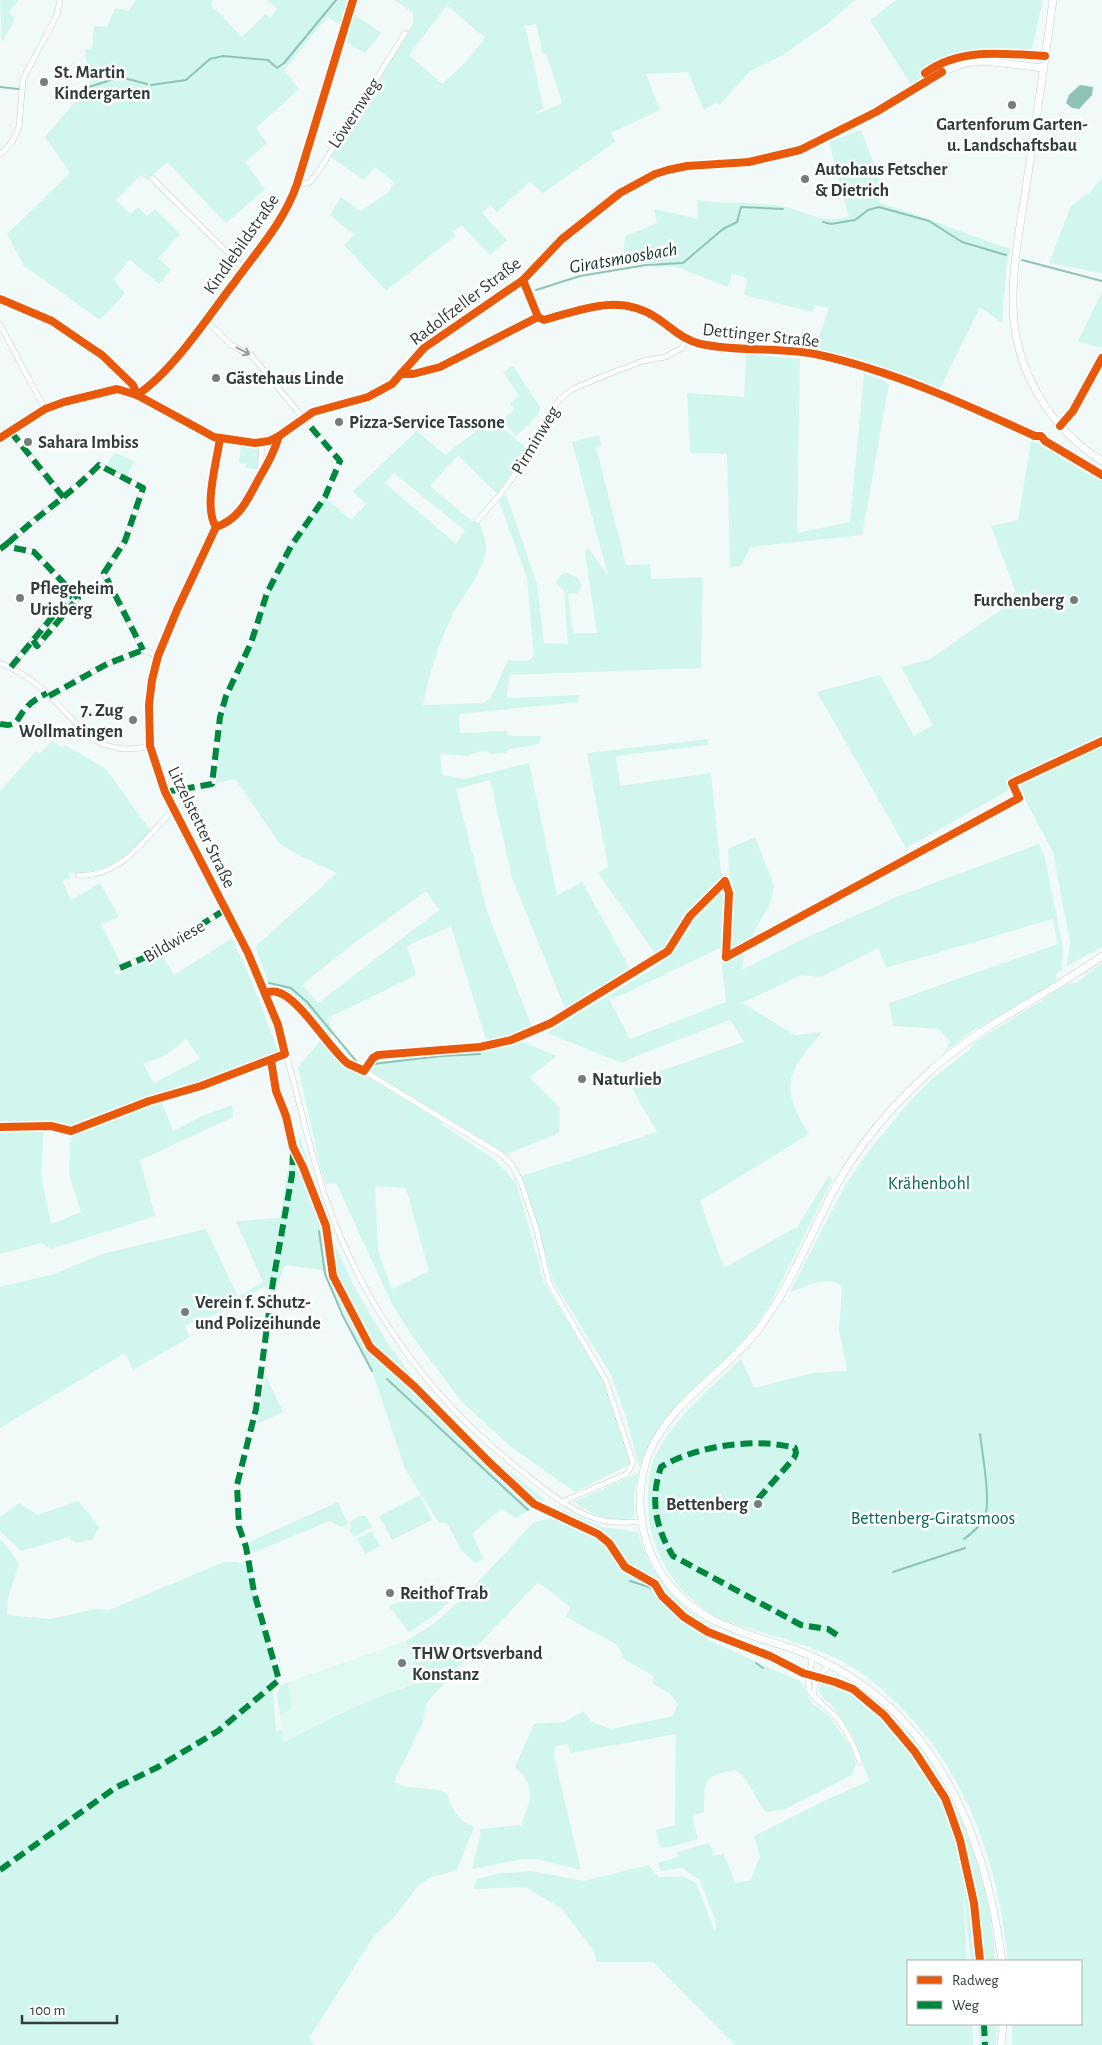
<svg xmlns="http://www.w3.org/2000/svg" width="1102" height="2045" font-family="'Alegreya Sans',sans-serif">
  <style>
    .built { fill: #e0f9f3 }
    .green { fill: #d1f6ed; fill-rule: evenodd }
    .water { fill: #90c3b8 }
    .lines { fill: none; stroke-linecap: round; stroke-linejoin: round }
    .stream { stroke: #90c3b8; stroke-width: 2 }
    .street-casing { stroke: #c6d0cd; stroke-width: 6 }
    .secondary-casing { stroke: #c6d0cd; stroke-width: 8 }
    .street { stroke: #fdfefe; stroke-width: 5 }
    .secondary { stroke: #fdfefe; stroke-width: 7 }
    .quiet { stroke: #00873e; stroke-width: 6; stroke-dasharray: 12 6; stroke-linecap: butt }
    .cycleway-casing { stroke: #fff; stroke-width: 11 }
    .cycleway { stroke: #e8590c; stroke-width: 8 }
    .oneway { stroke: #979e9c }
    .poi-dot { fill: #747f7c; stroke: #fff; stroke-width: 2 }
    .labels { text-anchor: middle; stroke-width: 5; stroke-linejoin: round; paint-order: stroke }
    .poi-label { font-size: 18px; font-weight: bold; fill: #313d3a; stroke: #fff; text-anchor: start }
    .street-label { font-size: 18px; fill: #313d3a; stroke: #fff }
    .park-label { font-size: 18px; fill: #016658; stroke: #fff }
    .water-label { font-size: 19px; font-style: italic; fill: #10332c; stroke: #fff }
  </style>
  <rect width="100%" height="100%" fill="#f1faf8"/>
  <!-- built -->
  <path class="built" d="M406,1641L423,1682L400,1688L331,1717L283,1744L280,1715L292,1709L288,1682Z"/>
  <!-- green -->
  <g class="green">
    <path d="M0,0H19L9,12L15,19L2,42Z"/>
    <path d="M136,0H212V6L242,37L265,14L270,18L277,9L267,0H348L340,25L327,17L284,70L299,89L256,128L267,143L245,162L265,189L226,223L167,162L147,180L141,175L116,200L130,214L138,207L147,216L155,209L180,234L158,258L171,270L159,284L130,260L113,279L125,293L100,320L24,266L7,234L70,173L45,137L90,84L85,50L92,49L94,26L107,27L115,8L129,11Z"/>
    <path d="M395,0H855L827,24L783,55L750,71L719,105L717,102L704,110L688,72L646,74L660,110L611,133L615,142L543,193L529,182L497,212L490,205L482,213L507,240L490,255L461,225L453,232L455,236L386,291L344,245L354,235L330,215L341,197L361,211L389,192L394,182L374,167L364,180L329,156L413,23V13ZM447,5L485,38L465,63L442,84L409,55ZM536,24L543,54L546,53L562,103L537,114L536,112L544,109L525,26Z"/>
    <path d="M896,0H1043L1030,57H969L955,61L912,86L870,20Z"/>
    <path d="M354,14L381,33L365,53L346,42Z"/>
    <path d="M861,130L879,177L880,203C925,216 967,235 1011,249L1007,260L1002,323L980,307L939,390L814,351L829,308L815,305L813,312L744,295L747,278L732,274L728,287L674,266L657,267L658,262L622,265L625,236L657,223L654,209L698,219L697,200C726,205 757,201 785,207C814,213 816,223 849,217L829,142Z"/>
    <path d="M1102,178V273L1049,263L1071,206L1090,192Z"/>
    <path d="M1102,292V348L1078,341Z"/>
    <path d="M746,354L800,359L797,533L850,522L864,374L881,379L889,385L862,535L750,547L741,566L730,567L727,454L690,453L687,393L744,397Z"/>
    <path d="M513,366L540,407L538,415L516,436L502,420L514,410L510,403L519,396L503,372Z"/>
    <path d="M494,417L503,428L531,452L499,496L458,455L430,486L473,522L479,521C481,528 485,537 486,544C487,568 460,599 450,620C438,646 428,677 423,705L483,703L491,698L508,660L529,661L534,655L527,578L499,501L506,494L537,584L544,643L568,644L564,591L556,582L562,573H568L579,579L582,586L577,593L568,594L573,633H597L585,552L588,548L608,575L572,442L599,435L601,445L596,447L626,565L650,564L651,579L703,577L701,668L509,675L507,698L579,695V702L459,714L460,733L507,731L508,736H541L539,744L509,749L505,753L492,754L483,750L468,756L440,754L442,775L465,779L529,763L557,895L582,882L632,972L566,1011L512,878L490,780L456,789L487,911L532,1027L510,1037L487,1042L451,926L407,946L416,975L328,1018L333,1034L329,1037C312,1012 296,996 269,983L255,947L337,873L300,856L280,844L235,779L216,783L220,733L225,705L255,638L267,593L291,546L325,497L351,520L366,504L353,491L417,431L445,455ZM394,473L465,531L456,544L385,483ZM426,891L439,910L318,1003L302,985L350,946Z"/>
    <path d="M1031,441L1041,444L1102,480V947L1067,966L1070,942L1053,852L1015,781L1008,784L1009,790L906,848L817,692L880,675L914,736L933,725L901,667L930,659L1018,598L991,526L1018,520Z"/>
    <path d="M241,446L256,447L259,450L257,469L246,468V463H239Z"/>
    <path d="M115,453L134,461L127,476L106,466Z"/>
    <path d="M707,739L708,745L616,756L620,786L711,773L722,881L688,913L668,948L657,956L598,873L608,867L587,753Z"/>
    <path d="M52,741L61,747L65,745L106,769L150,830C132,857 102,882 68,872L70,878L62,881L71,900L100,883L119,917L101,924L123,968L114,971L116,975L161,954L174,975L232,938L252,982L279,1053L213,1080L160,1096L161,1098L71,1131L44,1125L41,1175L51,1224L81,1212L69,1175L71,1133L161,1100L173,1131L202,1116L232,1105L233,1117L140,1160L155,1216L51,1249L41,1243L0,1254V791L36,751L39,754ZM186,1038L200,1059L154,1083L143,1063C162,1059 173,1051 186,1038Z"/>
    <path d="M755,837L774,885L771,902L744,950L742,970L801,940L899,896L1039,844L1045,858L1063,947L1062,970L1056,974V983L969,1033L944,1053L950,1042L939,1029L893,1026L889,1003L1058,944L1053,919L886,968L878,948L821,977L801,975L742,1003L795,1035L822,1032C788,1073 778,1085 809,1134L700,1201L724,1268L798,1226L829,1175L832,1180L770,1304L754,1328L724,1361L676,1406L659,1427L639,1467L626,1417L611,1375L553,1281L539,1231L519,1177L657,1132L628,1082L744,1042L730,1020L636,1056L622,1063L547,1033L662,963C683,941 700,898 730,888L728,849ZM720,948L726,1002L630,1039L608,997L613,999Z"/>
    <path d="M1102,963V2045H1012V2024H1081V1961H1008C997,1852 960,1752 872,1681C840,1654 797,1643 758,1631C746,1627 734,1625 723,1620C673,1596 645,1546 648,1492C649,1480 650,1467 655,1456C674,1418 710,1389 741,1359L754,1388L812,1373L847,1371L839,1330L842,1286C826,1275 808,1286 790,1292L844,1187L871,1148L912,1099L932,1079L969,1050L974,1043L1069,983H1076Z"/>
    <path d="M320,1041L356,1073L369,1076L371,1063L490,1049L523,1042L557,1056L529,1077L560,1108L559,1133L504,1155L443,1121L441,1124L494,1159L517,1184L544,1283L604,1382L615,1408L631,1461L627,1466L575,1492L510,1446L462,1402L412,1336L392,1304L336,1183L326,1184L321,1171L298,1067ZM375,1186L406,1188L429,1271L392,1289L378,1251Z"/>
    <path d="M300,1137C310,1169 319,1203 331,1235C353,1291 387,1347 426,1394C460,1434 504,1467 545,1500L516,1518L501,1509L472,1534L484,1559L475,1563L462,1551L447,1523H439L405,1469L372,1371L323,1270L285,1265L277,1286L267,1290L265,1286L200,1323L198,1319L185,1326L190,1337L133,1370L125,1353L0,1428V1287L54,1274L102,1254L206,1229L238,1297L263,1282L236,1221L280,1218L287,1173Z"/>
    <path d="M266,1376L283,1412L257,1424Z"/>
    <path d="M638,1473L634,1493V1518C611,1525 593,1515 574,1502Z"/>
    <path d="M420,1495L432,1520L392,1540L379,1516Z"/>
    <path d="M78,1501L99,1527L92,1540L75,1543L69,1537L21,1551L0,1531V1517L19,1503L38,1515Z"/>
    <path d="M338,1502L348,1524L340,1527L330,1521L252,1553L249,1542Z"/>
    <path d="M563,1510L602,1527L638,1532C661,1615 729,1638 802,1666V1678L707,1634L664,1595L656,1583L628,1565L611,1542L556,1511Z"/>
    <path d="M360,1516H366L372,1527L354,1537L349,1529L352,1528L349,1522Z"/>
    <path d="M556,1516L609,1546L623,1567L655,1592L677,1617L711,1641L801,1682L812,1703L830,1717L851,1748L856,1765L852,1775L785,1809L766,1812C755,1799 750,1780 736,1770C701,1776 705,1779 704,1812L692,1816L698,1839L669,1847H660L656,1830L675,1825L676,1734L570,1753L568,1744L555,1746L554,1756L581,1870L536,1859H523L472,1869L481,1833L479,1829L521,1825C531,1799 537,1787 515,1767L534,1724L564,1722L584,1711L592,1722L611,1729L673,1716L678,1704L669,1693L652,1683L654,1676L625,1660L616,1644L566,1617L570,1607L538,1582L477,1646L426,1704L423,1722L394,1782C411,1792 429,1785 447,1793C450,1807 459,1822 474,1827L457,1870L429,1878L418,1886L395,1916L374,1936L309,2038L314,2045H0V1540L5,1544L19,1564L8,1598L7,1615L50,1619L96,1609L109,1610L224,1562H237L250,1567L254,1592L279,1680L272,1686L276,1731L282,1730L283,1743C328,1719 373,1696 422,1682L406,1641L435,1623L466,1595L533,1523Z"/>
    <path d="M372,1531L380,1546L365,1554L357,1539Z"/>
    <path d="M442,1586L453,1598L436,1614L409,1632L389,1606Z"/>
    <path d="M835,1675C860,1691 884,1707 904,1729C956,1786 993,1885 995,1961H971L963,1893L967,1961H908V2024H972L973,2045H735L653,1962H596L594,1951L561,1908L525,1887L474,1889L477,1879L496,1874L531,1871L584,1881L648,1865L659,1877L683,1876L696,1883L715,1932L716,1922L700,1880L682,1868L661,1871L658,1863L677,1857V1852L708,1843L713,1849L712,1856L724,1854L735,1883L751,1880L760,1856L754,1836L824,1801L869,1781L854,1738L832,1705L824,1700L819,1691L820,1684L827,1677Z"/>
    <path d="M288,1682L292,1709L280,1715L277,1694L280,1686Z"/>
    <path d="M978,2024H997L996,2045H980Z"/>
  </g>
  <!-- water -->
  <path class="water" d="M1080,85L1093,87L1092,95L1079,109L1072,108L1066,103L1069,95Z"/>
  <g class="lines">
    <!-- stream -->
    <g class="stream">
      <path d="M151,85L186,80L210,59L223,56L268,60L277,68L284,63L336,0"/>
      <path d="M0,87L19,89"/>
      <path d="M89,87L120,77L147,84"/>
      <path d="M823,222L831,224L855,220L868,210L879,207L929,221L962,242L1006,255"/>
      <path d="M1022,260L1102,281"/>
      <path d="M536,290L580,276L646,265L683,263L723,229L737,222L741,207L783,209"/>
      <path d="M269,983L291,988L307,1002L356,1061"/>
      <path d="M373,1064L441,1056L480,1054"/>
      <path d="M319,1231L325,1274L343,1316L372,1371"/>
      <path d="M387,1379L528,1510"/>
      <path d="M964,1539C972,1533 981,1526 985,1516C991,1500 982,1452 980,1434"/>
      <path d="M893,1572L965,1548"/>
      <path d="M630,1581L652,1588"/>
      <path d="M756,1663L763,1668"/>
    </g>
    <!-- street casing -->
    <g class="street-casing">
      <g id="street">
        <path d="M0,155L12,142L19,127L23,79L57,15L60,0"/>
        <path d="M152,178L244,269"/>
        <path d="M297,184L309,183L318,172L405,33"/>
        <path d="M523,280L538,317L544,320C583,309 620,293 657,318C672,328 683,340 701,344C738,352 778,347 815,354C891,370 965,404 1035,436H1041"/>
        <path d="M206,320L230,344L252,356L303,418"/>
        <path d="M0,325L45,409"/>
        <path d="M401,374H413L440,367L538,317"/>
        <path d="M11,432L64,498"/>
        <path d="M267,463V441"/>
        <path d="M260,475L262,442"/>
        <path d="M477,521L499,496L531,452L548,416L559,400L573,389L601,377L643,361L665,357L682,348L686,341"/>
        <path d="M216,527C184,595 142,664 150,742C154,785 181,825 202,862C225,905 247,947 265,992C292,1059 303,1131 326,1199C362,1304 428,1396 514,1465C541,1486 572,1515 606,1521C617,1523 630,1522 642,1522"/>
        <path d="M216,527C242,518 248,497 261,475C269,461 274,452 279,436"/>
        <path d="M216,527C203,507 217,462 220,438"/>
        <path d="M8,543C38,515 71,494 99,465L143,488L125,541L104,573L143,650"/>
        <path d="M0,549L8,543L14,548L34,552L78,598L37,646L33,640"/>
        <path d="M143,650L158,656"/>
        <path d="M0,663C36,676 62,709 88,736C108,749 127,752 150,746"/>
        <path d="M11,667L72,593"/>
        <path d="M72,683L107,664L143,650"/>
        <path d="M78,875C120,879 147,836 173,810"/>
        <path d="M120,968L160,951L226,909"/>
        <path d="M265,992H277L288,998L296,1004L332,1048L349,1064L364,1071L502,1155L512,1165L521,1182L537,1231L549,1283L606,1381L633,1462L627,1474L564,1501"/>
        <path d="M812,1657L808,1689C816,1701 827,1707 836,1717C847,1731 854,1745 860,1762"/>
        <path d="M813,1696L817,1677L830,1665"/>
      </g>
    </g>
    <!-- secondary casing -->
    <g class="secondary-casing">
      <g id="secondary">
        <path d="M1053,0C1045,60 1036,121 1027,181C1021,222 1012,264 1013,306C1014,368 1049,428 1102,461"/>
        <path d="M137,395C173,371 207,318 234,283C257,251 284,222 297,184L353,0"/>
        <path d="M0,438L45,409L64,402L117,389L137,395L214,437L255,443L269,441L279,436L313,412L368,397L392,384L424,348L523,280L562,239L596,210L620,193L655,174L687,166L749,162L800,150L876,112L942,72L965,63L983,61L1044,68"/>
        <path d="M1002,1961C985,1830 932,1702 799,1651C752,1634 701,1626 668,1583C640,1547 632,1496 649,1453C670,1402 724,1373 757,1331C791,1287 810,1234 836,1186C859,1145 891,1107 926,1075C978,1026 1044,997 1102,956"/>
        <path d="M1001,2045L1003,2024"/>
      </g>
    </g>
    <!-- street -->
    <use href="#street" class="street"/>
    <!-- secondary -->
    <use href="#secondary" class="secondary"/>
    <!-- quiet -->
    <g class="quiet">
      <path d="M11,432L64,498"/>
      <path d="M8,543C38,515 71,494 99,465L143,488L125,541L104,573L143,650"/>
      <path d="M0,549L8,543L14,548L34,552L78,598L37,646L33,640"/>
      <path d="M11,667L72,593"/>
      <path d="M49,696L107,664L143,650"/>
      <path d="M0,724C19,728 16,718 27,707C32,701 40,697 47,693"/>
      <path d="M165,792L212,784L220,717L226,696L251,643L267,593L291,546L325,497L340,461L303,418"/>
      <path d="M120,968L160,951L226,909"/>
      <path d="M758,1499L794,1458L796,1453L795,1448C756,1437 695,1446 661,1467C650,1499 655,1527 673,1556L801,1625L828,1629L837,1635"/>
      <path d="M0,1870L115,1788L158,1767L218,1731L279,1680L254,1592L246,1547L239,1527L237,1485L256,1409L273,1282L292,1175L293,1152"/>
      <path d="M984,2024L985,2045"/>
    </g>
    <!-- cycleway casing -->
    <g class="cycleway-casing">
      <g id="cycleway">
        <path d="M925,73C960,47 1004,54 1045,56"/>
        <path d="M523,280L538,317L544,320C583,309 620,293 657,318C672,328 683,340 701,344C738,352 778,347 815,354C891,370 965,404 1035,436H1041L1045,441L1102,475"/>
        <path d="M0,299L52,321L84,343L102,355L133,385L137,395"/>
        <path d="M401,374H413L440,367L538,317"/>
        <path d="M137,395C173,371 207,318 234,283C257,251 284,222 297,184L353,0"/>
        <path d="M1060,426L1073,411L1102,358"/>
        <path d="M0,438L45,409L64,402L117,389L137,395L214,437L255,443L269,441L279,436L313,412L368,397L392,384L424,348L523,280L562,239L620,193L655,174L668,170L687,166L749,162L800,150L876,112L942,72"/>
        <path d="M216,527C242,518 248,497 261,475C269,461 274,452 279,436"/>
        <path d="M216,527C203,507 217,462 220,438"/>
        <path d="M726,957L1019,798L1012,783L1102,741"/>
        <path d="M265,992C269,992 274,991 277,992C298,996 328,1047 347,1063C352,1066 359,1068 364,1071L373,1058L378,1055L480,1047L511,1040L551,1023L668,951L690,916L725,881L729,893L726,957"/>
        <path d="M271,1060L276,1091L286,1116L293,1147L303,1167L326,1226L333,1276L370,1347L415,1387L489,1462L534,1504L598,1534L609,1543L625,1567L655,1584L662,1596L684,1617L708,1632L770,1656L803,1673L835,1682L853,1689L884,1715L915,1752L945,1798L951,1814L960,1840L974,1903L980,1961"/>
        <path d="M0,1127L51,1126L71,1131L149,1101L201,1086L285,1054L278,1025L248,953L165,792L150,746L149,705L152,680L158,656L177,610L216,527"/>
      </g>
    </g>
    <!-- cycleway -->
    <use href="#cycleway" class="cycleway"/>
  </g>
  <!-- one-way arrows -->
  <defs><path id="oneway-shaft" d="M-6 0H5M1.5-3L5.5 0L1.5 3" fill="none" stroke-width="1.6" stroke-linecap="round" stroke-linejoin="round" transform="scale(1.25)"/></defs>
  <use class="oneway" href="#oneway-shaft" transform="translate(243 351) rotate(28)"/>
  <!-- markers -->
  <g class="poi-dot">
    <circle cx="44" cy="82" r="5"/>
    <circle cx="1012" cy="105" r="5"/>
    <circle cx="805" cy="179" r="5"/>
    <circle cx="216" cy="378" r="5"/>
    <circle cx="339" cy="422" r="5"/>
    <circle cx="28" cy="442" r="5"/>
    <circle cx="20" cy="598" r="5"/>
    <circle cx="1074" cy="600" r="5"/>
    <circle cx="133" cy="720" r="5"/>
    <circle cx="582" cy="1079" r="5"/>
    <circle cx="185" cy="1312" r="5"/>
    <circle cx="758" cy="1504" r="5"/>
    <circle cx="390" cy="1593" r="5"/>
    <circle cx="402" cy="1663" r="5"/>
  </g>
  <g class="labels">
    <!-- poi labels -->
    <g class="poi-label">
      <text x="54" y="78">St. Martin<tspan x="54" dy="21">Kindergarten</tspan></text>
      <text x="1012" y="130" text-anchor="middle">Gartenforum Garten-<tspan x="1012" dy="21">u. Landschaftsbau</tspan></text>
      <text x="815" y="175">Autohaus Fetscher<tspan x="815" dy="21">&amp; Dietrich</tspan></text>
      <text x="226" y="384">Gästehaus Linde</text>
      <text x="349" y="428">Pizza-Service Tassone</text>
      <text x="38" y="448">Sahara Imbiss</text>
      <text x="30" y="594">Pflegeheim<tspan x="30" dy="21">Urisberg</tspan></text>
      <text x="1064" y="606" text-anchor="end">Furchenberg</text>
      <text x="123" y="716" text-anchor="end">7. Zug<tspan x="123" dy="21">Wollmatingen</tspan></text>
      <text x="592" y="1085">Naturlieb</text>
      <text x="195" y="1308">Verein f. Schutz-<tspan x="195" dy="21">und Polizeihunde</tspan></text>
      <text x="748" y="1510" text-anchor="end">Bettenberg</text>
      <text x="400" y="1599">Reithof Trab</text>
      <text x="412" y="1659">THW Ortsverband<tspan x="412" dy="21">Konstanz</tspan></text>
    </g>
    <!-- street labels -->
    <g class="street-label">
      <text transform="translate(354 113) rotate(-57)" y="6">Löwernweg</text>
      <text transform="translate(241 244) rotate(-55)" y="6">Kindlebildstraße</text>
      <text transform="translate(465 301) rotate(-37)" y="6">Radolfzeller Straße</text>
      <text transform="translate(761 335) rotate(6)" y="6">Dettinger Straße</text>
      <text transform="translate(535 440) rotate(-59)" y="6">Pirminweg</text>
      <text transform="translate(202 827) rotate(64)" y="6">Litzelstetter Straße</text>
      <text transform="translate(174 941) rotate(-30)" y="6">Bildwiese</text>
    </g>
    <!-- park labels -->
    <g class="park-label">
      <text x="929" y="1189">Krähenbohl</text>
      <text x="933" y="1524">Bettenberg-Giratsmoos</text>
    </g>
    <!-- water labels -->
    <g class="water-label">
      <text transform="translate(623 257) rotate(-10)" y="7">Giratsmoosbach</text>
    </g>
  </g>
  <!-- legend -->
  <rect x="907" y="1960" width="175" height="65" fill="#ffffff" stroke="#adb1b0"/>
  <rect x="917" y="1976" width="25" height="8" fill="#e8590c" stroke="#adb1b0"/>
  <text x="952" y="1985" font-size="15" fill="#313d3a">Radweg</text>
  <rect x="917" y="2001" width="25" height="8" fill="#00873e" stroke="#adb1b0"/>
  <text x="952" y="2010" font-size="15" fill="#313d3a">Weg</text>
  <!-- scale -->
  <path d="M22 2015v8h95v-8" fill="none" stroke="#313d3a" stroke-width="2.5"/>
  <text x="30" y="2015" font-size="15" fill="#313d3a" stroke="#ffffff" stroke-width="4" paint-order="stroke">100 m</text>
</svg>
